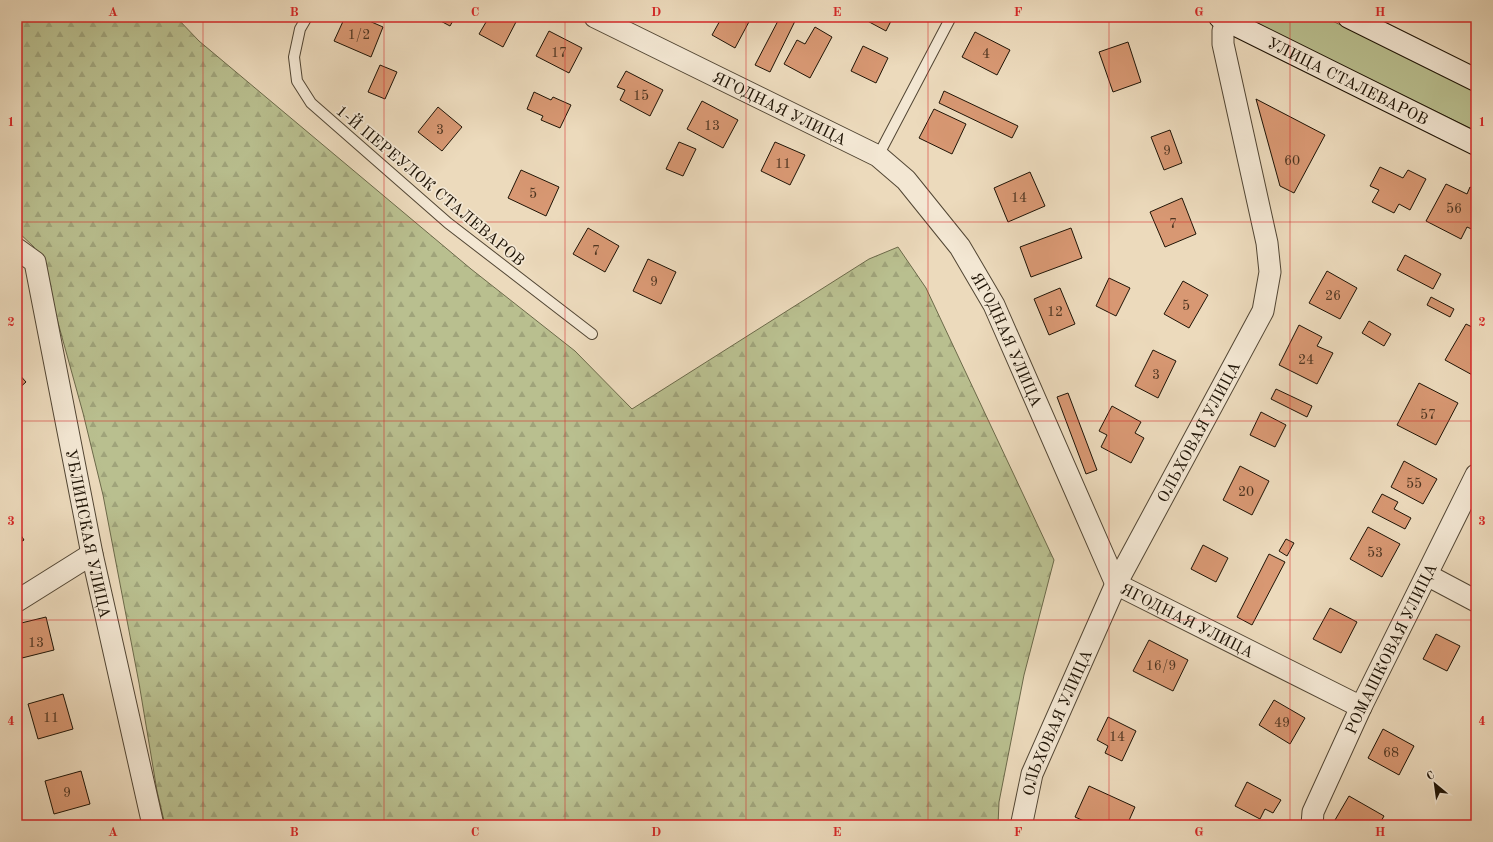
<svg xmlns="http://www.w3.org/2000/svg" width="1493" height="842" font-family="'Old Standard TT',serif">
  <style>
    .green { fill: #b9bf8f; stroke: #6c6a4a }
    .forest { fill: url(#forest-firs); stroke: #6c6a4a }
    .building { fill: #d89873; stroke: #1f1406 }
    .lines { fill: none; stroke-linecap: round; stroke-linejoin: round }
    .lane-casing { stroke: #524634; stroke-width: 12 }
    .street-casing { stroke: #524634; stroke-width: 23 }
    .secondary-casing { stroke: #1f1406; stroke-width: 24 }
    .lane { stroke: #f3e7d3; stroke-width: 10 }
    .street { stroke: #f3e7d3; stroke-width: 21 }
    .secondary { stroke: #f3e7d3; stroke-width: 22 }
    .grid { fill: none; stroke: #d62828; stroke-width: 1; stroke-opacity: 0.55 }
    .labels { text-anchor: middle; stroke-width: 3.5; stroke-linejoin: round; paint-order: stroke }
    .number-label { font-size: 14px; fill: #4d3521 }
    .street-label { font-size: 16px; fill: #1f1406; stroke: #f3e7d3 }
    .neatline { fill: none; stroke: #d62828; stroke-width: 1.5 }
    .grid-label { font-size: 13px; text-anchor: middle; font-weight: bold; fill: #d62828 }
  </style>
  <defs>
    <pattern id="forest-firs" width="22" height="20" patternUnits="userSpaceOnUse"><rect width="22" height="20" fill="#b9bf8f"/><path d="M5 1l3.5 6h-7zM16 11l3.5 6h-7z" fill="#9fa37a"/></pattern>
  </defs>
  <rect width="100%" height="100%" fill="#ecdabc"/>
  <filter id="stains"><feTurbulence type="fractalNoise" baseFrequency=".005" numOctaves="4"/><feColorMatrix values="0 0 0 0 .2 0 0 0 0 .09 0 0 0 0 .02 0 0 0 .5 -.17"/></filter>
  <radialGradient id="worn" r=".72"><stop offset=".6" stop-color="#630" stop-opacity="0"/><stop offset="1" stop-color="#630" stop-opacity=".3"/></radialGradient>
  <!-- green -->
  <path class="green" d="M1243,17H1324L1476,90V131Z"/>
  <!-- forest -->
  <path class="forest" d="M17,17H176L199,41L471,269L575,351L632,409L869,259L898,247L926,288L1054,560L1024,675L999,802L998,825H165L157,791L139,683L103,495L83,413L57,319L34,247L17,231Z"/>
  <!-- building -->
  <g class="building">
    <path d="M345,17H360L383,27L371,57L334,41Z"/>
    <path d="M433,17H455L450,26Z"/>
    <path d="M489,17H512L517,20L503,47L479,34Z"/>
    <path d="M722,17L751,18L735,48L712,35Z"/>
    <path d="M780,17H797L770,72L755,65Z"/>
    <path d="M860,17H893L886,31Z"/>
    <path d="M815,27L832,37L810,78L784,64L797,40L805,44Z"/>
    <path d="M549,31L582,48L569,73L536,56Z"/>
    <path d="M975,32L1010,50L997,75L962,57Z"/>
    <path d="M1128,42L1141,82L1113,92L1099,52Z"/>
    <path d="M863,46L888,58L876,83L851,71Z"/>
    <path d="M380,65L397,72L385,99L368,92Z"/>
    <path d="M626,71L663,90L650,116L620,100L625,90L617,87Z"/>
    <path d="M944,91L1018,126L1012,138L939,103Z"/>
    <path d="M534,92L551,100L553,97L571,105L560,128L541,120L543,116L527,109Z"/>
    <path d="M1256,99L1325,135L1294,193L1280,186Z"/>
    <path d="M702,101L738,120L723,148L687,129Z"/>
    <path d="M438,107L462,127L442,151L418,132Z"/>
    <path d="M934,109L966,124L952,154L919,138Z"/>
    <path d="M1170,130L1182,163L1164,170L1151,137Z"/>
    <path d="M679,142L696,149L683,176L666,169Z"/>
    <path d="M775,142L805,155L790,185L761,171Z"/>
    <path d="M1380,167L1403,178L1408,170L1426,179L1410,210L1399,204L1394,213L1372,202L1379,190L1370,186Z"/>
    <path d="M521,170L559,187L546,216L508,198Z"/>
    <path d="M1030,172L1045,206L1008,222L994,188Z"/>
    <path d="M1446,184L1467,194L1470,187L1476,190V231L1467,227L1461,239L1426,221Z"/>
    <path d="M1182,198L1196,234L1165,247L1150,212Z"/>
    <path d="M588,228L619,246L605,272L573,254Z"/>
    <path d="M1071,228L1082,258L1031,277L1020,247Z"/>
    <path d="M1405,255L1441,274L1433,289L1397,270Z"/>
    <path d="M648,259L676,272L661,304L633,291Z"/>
    <path d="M1327,271L1357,288L1340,319L1309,303Z"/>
    <path d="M1109,278L1130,288L1116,316L1096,306Z"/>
    <path d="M1183,281L1208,295L1189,328L1164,314Z"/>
    <path d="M1060,288L1075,324L1049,335L1034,299Z"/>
    <path d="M1431,297L1454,309L1450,317L1427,305Z"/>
    <path d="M1369,321L1391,334L1384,346L1362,333Z"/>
    <path d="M1466,324L1476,329V377L1445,360Z"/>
    <path d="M1299,325L1322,337L1317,346L1333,353L1317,384L1279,365Z"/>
    <path d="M1153,350L1176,361L1158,398L1135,386Z"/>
    <path d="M17,372L26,382L17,390Z"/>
    <path d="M1419,383L1458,403L1436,445L1397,425Z"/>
    <path d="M1276,389L1312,406L1307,417L1271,399Z"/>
    <path d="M1068,393L1097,470L1086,474L1057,397Z"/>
    <path d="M1112,406L1141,422L1135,433L1144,438L1131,463L1101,447L1107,435L1099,431Z"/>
    <path d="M1261,412L1286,425L1275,447L1250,435Z"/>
    <path d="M1404,461L1437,479L1423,504L1391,487Z"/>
    <path d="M1240,466L1269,481L1252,515L1223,500Z"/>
    <path d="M1382,494L1398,502L1394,509L1411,518L1405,529L1372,512Z"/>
    <path d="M1368,527L1400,544L1382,577L1350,559Z"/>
    <path d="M17,529L24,540L17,544Z"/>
    <path d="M1286,539L1294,543L1287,556L1279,551Z"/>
    <path d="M1203,545L1228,558L1216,582L1191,569Z"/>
    <path d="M1269,554L1285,562L1252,625L1237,617Z"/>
    <path d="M1330,608L1357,622L1341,653L1313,639Z"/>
    <path d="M46,617L54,650L22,658L17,635V624Z"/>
    <path d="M1436,634L1460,646L1447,671L1423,659Z"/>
    <path d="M1149,640L1188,660L1173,691L1133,671Z"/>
    <path d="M63,694L73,729L38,739L28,704Z"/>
    <path d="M1274,700L1305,718L1290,744L1259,725Z"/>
    <path d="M1108,717L1136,731L1122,761L1105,753L1108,746L1097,740Z"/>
    <path d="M1383,729L1414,746L1399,775L1368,758Z"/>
    <path d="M81,771L90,804L54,814L45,781Z"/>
    <path d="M1247,782L1281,800L1273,813L1265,809L1260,819L1235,806Z"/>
    <path d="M1089,786L1135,807L1127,825H1093L1075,817Z"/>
    <path d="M1349,796L1384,816L1379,825H1343L1335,820Z"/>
  </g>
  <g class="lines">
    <!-- lane casing -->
    <g class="lane-casing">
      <g id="lane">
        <path d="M307,17L300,29L294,57L297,81L311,103L448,223L592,334"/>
        <path d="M878,156L951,17"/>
      </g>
    </g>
    <!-- street casing -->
    <g class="street-casing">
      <g id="street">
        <path id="s1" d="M595,17L878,156L906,180L960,247L994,305L1116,584L1361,707"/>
        <path id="s2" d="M17,249L35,262L92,554L153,825"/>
        <path d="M1427,575L1476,601"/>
        <path d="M17,601L92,554"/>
        <path id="s3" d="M1023,825L1022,822L1032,774L1116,584L1263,311L1270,272L1267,243L1223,44V31L1226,20"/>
        <path id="s4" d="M1312,825L1313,812L1361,707L1476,475"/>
      </g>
    </g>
    <!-- secondary casing -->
    <g class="secondary-casing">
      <g id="secondary">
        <path id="s5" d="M1220,17L1476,144"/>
        <path d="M1349,17L1476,80"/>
      </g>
    </g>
    <!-- lane -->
    <use href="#lane" class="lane"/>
    <!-- street -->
    <use href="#street" class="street"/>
    <!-- secondary -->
    <use href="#secondary" class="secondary"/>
  </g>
  <!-- grid -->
  <path class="grid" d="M203,17V825M384,17V825M565,17V825M746,17V825M928,17V825M1109,17V825M1290,17V825M17,222H1476M17,421H1476M17,620H1476"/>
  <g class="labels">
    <!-- number labels -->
    <g class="number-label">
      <text x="359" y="39">1/2</text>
      <text x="559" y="57">17</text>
      <text x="986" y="58">4</text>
      <text x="641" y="100">15</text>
      <text x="712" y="130">13</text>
      <text x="440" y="134">3</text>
      <text x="1167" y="155">9</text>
      <text x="1292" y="165">60</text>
      <text x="783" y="168">11</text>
      <text x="533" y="198">5</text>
      <text x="1019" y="202">14</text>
      <text x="1454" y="213">56</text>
      <text x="1173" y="228">7</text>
      <text x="596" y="255">7</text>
      <text x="654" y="286">9</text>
      <text x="1333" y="300">26</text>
      <text x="1186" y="310">5</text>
      <text x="1055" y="316">12</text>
      <text x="1306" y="364">24</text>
      <text x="1156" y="379">3</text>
      <text x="1428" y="419">57</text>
      <text x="1414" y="488">55</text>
      <text x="1246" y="496">20</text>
      <text x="1375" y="557">53</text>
      <text x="36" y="647">13</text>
      <text x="1161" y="670">16/9</text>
      <text x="51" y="722">11</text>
      <text x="1282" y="727">49</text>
      <text x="1117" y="741">14</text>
      <text x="1391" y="757">68</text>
      <text x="67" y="797">9</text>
    </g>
    <!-- street labels -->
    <g class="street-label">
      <text dy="6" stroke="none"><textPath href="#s5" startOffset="143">УЛИЦА СТАЛЕВАРОВ</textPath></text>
      <text dy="6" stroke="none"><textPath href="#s1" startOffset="206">ЯГОДНАЯ УЛИЦА</textPath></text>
      <text transform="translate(431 185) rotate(40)" y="6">1-Й ПЕРЕУЛОК СТАЛЕВАРОВ</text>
      <text dy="6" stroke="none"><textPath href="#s1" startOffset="542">ЯГОДНАЯ УЛИЦА</textPath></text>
      <text dy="6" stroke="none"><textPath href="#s3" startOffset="433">ОЛЬХОВАЯ УЛИЦА</textPath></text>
      <text dy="6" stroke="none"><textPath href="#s2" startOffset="299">УБЛИНСКАЯ УЛИЦА</textPath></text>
      <text dy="6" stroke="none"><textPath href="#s1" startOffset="890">ЯГОДНАЯ УЛИЦА</textPath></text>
      <text dy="6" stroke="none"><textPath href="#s4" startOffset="194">РОМАШКОВАЯ УЛИЦА</textPath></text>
      <text dy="6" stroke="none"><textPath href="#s3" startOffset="109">ОЛЬХОВАЯ УЛИЦА</textPath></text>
    </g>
  </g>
  <!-- margin -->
  <rect width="1493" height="842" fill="none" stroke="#ecdabc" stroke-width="44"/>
  <!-- north arrow -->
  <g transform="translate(1435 784) rotate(331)" stroke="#f3e7d3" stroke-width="3" paint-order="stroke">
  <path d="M0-3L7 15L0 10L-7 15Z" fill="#1f1406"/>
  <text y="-6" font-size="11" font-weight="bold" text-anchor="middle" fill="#1f1406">С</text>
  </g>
  <rect x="22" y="22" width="1449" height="798" class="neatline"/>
  <g class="grid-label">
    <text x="113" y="16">A</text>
    <text x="294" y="16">B</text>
    <text x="475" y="16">C</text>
    <text x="656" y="16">D</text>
    <text x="837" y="16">E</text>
    <text x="1018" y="16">F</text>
    <text x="1199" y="16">G</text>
    <text x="1380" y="16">H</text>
    <text x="11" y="126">1</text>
    <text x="1482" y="126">1</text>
    <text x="11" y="326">2</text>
    <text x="1482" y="326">2</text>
    <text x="11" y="525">3</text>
    <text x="1482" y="525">3</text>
    <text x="11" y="725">4</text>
    <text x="1482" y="725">4</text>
    <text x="113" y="836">A</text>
    <text x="294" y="836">B</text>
    <text x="475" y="836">C</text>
    <text x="656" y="836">D</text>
    <text x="837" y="836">E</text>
    <text x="1018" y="836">F</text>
    <text x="1199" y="836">G</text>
    <text x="1380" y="836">H</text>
  </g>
  <rect width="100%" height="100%" filter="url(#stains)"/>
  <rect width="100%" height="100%" fill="url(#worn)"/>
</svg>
